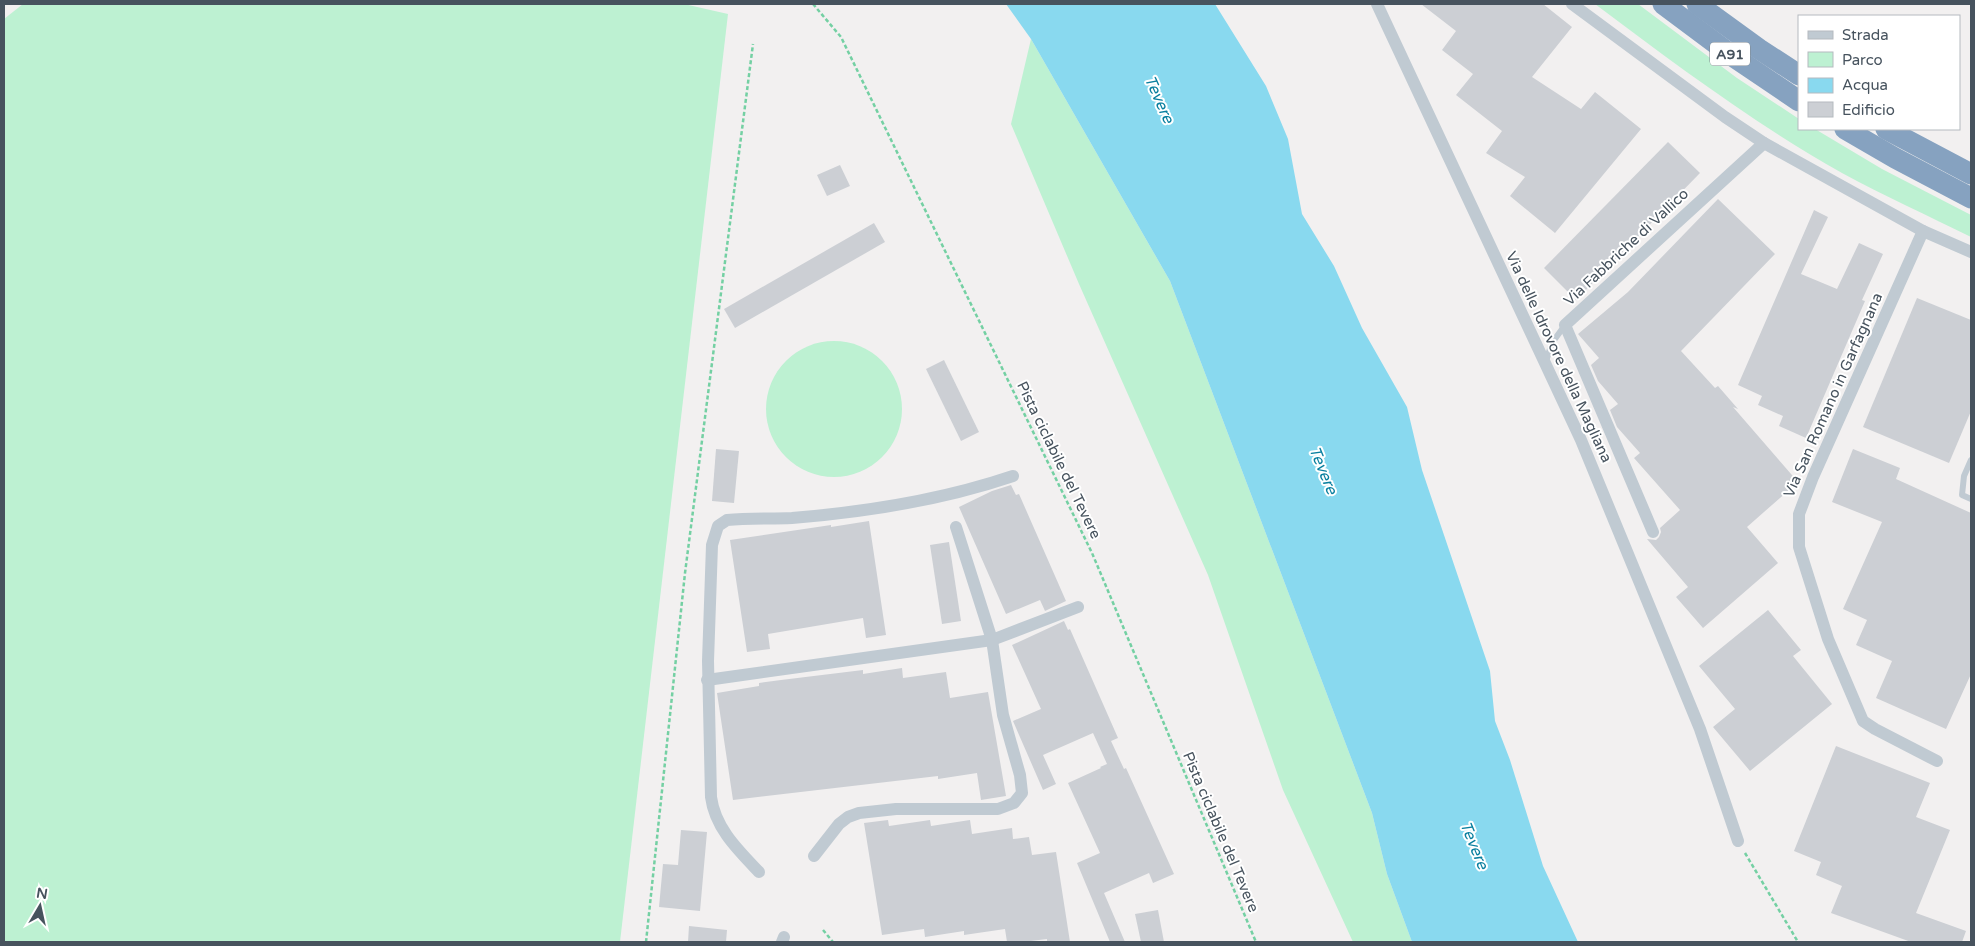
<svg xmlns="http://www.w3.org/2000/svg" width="1975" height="946" font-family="'Varela Round',sans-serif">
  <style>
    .green { fill: #bdf1d2 }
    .water { fill: #89d9ef }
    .building { fill: #cccfd4 }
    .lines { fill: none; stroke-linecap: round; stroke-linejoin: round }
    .path { stroke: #74d0a3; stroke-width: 2.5; stroke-dasharray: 4 2.5; stroke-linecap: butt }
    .lane { stroke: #c0cad2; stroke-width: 6 }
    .street { stroke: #c0cad2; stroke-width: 12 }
    .highway { stroke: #86a2c0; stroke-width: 21 }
    .labels { text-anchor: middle; stroke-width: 4; stroke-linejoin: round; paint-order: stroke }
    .shield { fill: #fff; stroke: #7e878e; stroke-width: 1 }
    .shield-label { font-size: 14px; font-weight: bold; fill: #47535e }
    .street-label { font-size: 15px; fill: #47535e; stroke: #fff }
    .water-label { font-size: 16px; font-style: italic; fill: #097f9f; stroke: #fff }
  </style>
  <rect width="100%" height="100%" fill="#f2f0f0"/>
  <!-- green -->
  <g class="green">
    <path d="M23,4H684L728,14L620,942H4V19Z"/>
    <path d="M1595,4H1638L1737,78L1799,119V129H1815L1882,169L1971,215V237C1929,216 1884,196 1842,173C1755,124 1675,64 1595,4Z"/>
    <path d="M1031,39L1170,281L1372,813L1387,874L1412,942H1353L1283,790L1208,575L1079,284L1011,124Z"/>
    <circle cx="834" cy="409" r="68"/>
  </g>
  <!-- water -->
  <path class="water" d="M1006,4H1215L1266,86L1288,139L1302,214L1334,266L1362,328L1407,407L1422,470L1490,671L1495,721L1510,760L1543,866L1578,942H1412L1387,874L1372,813L1170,281L1031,39Z"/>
  <!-- building -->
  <g class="building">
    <path d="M1421,4H1543L1572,27L1532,77L1581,109L1595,92L1641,129L1555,233L1510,196L1525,177L1486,153L1502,131L1456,95L1473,74L1442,50L1456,31Z"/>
    <path d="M1668,142L1700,173L1576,300L1544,268Z"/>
    <path d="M840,165L850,186L827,196L817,175Z"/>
    <path d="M1718,199L1775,254L1681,351L1715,388L1718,386L1738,409L1733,407L1798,482L1747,527L1778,563L1703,628L1676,597L1688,587L1647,539L1656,540L1659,537L1661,532L1660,528L1680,510L1634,458L1640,453L1617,427L1610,410L1618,404L1598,381L1591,365L1599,358L1578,334L1628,292Z"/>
    <path d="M1814,210L1828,217L1801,274L1837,289L1859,243L1883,254L1862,300L1865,301L1806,438L1779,426L1783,416L1758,405L1762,396L1738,385Z"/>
    <path d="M874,223L885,242L735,328L724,309Z"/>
    <path d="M1917,298L1971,320V411L1949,463L1863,427Z"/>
    <path d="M944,360L979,432L961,441L926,369Z"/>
    <path d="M716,449L739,451L734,503L712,501Z"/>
    <path d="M1853,449L1900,468L1896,479L1971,513V674L1946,729L1876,698L1892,661L1856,645L1867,620L1843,609L1882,522L1832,502Z"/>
    <path d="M1011,485L1016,495L1019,494L1066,601L1045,611L1040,600L1006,614L959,507L992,491Z"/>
    <path d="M869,521L886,635L866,638L863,618L768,634L770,649L747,652L730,540L831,525V527Z"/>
    <path d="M949,542L961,621L942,624L930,545Z"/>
    <path d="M1768,610L1801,650L1793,656L1832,704L1750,771L1713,727L1735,709L1699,666Z"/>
    <path d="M1064,621L1068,630L1070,629L1118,738L1111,741L1124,769L1126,768L1174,874L1153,883L1149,873L1104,893L1125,942H1110L1077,863L1100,853L1068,783L1101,768L1100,767L1107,764L1093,733L1043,755L1056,784L1043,790L1013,721L1041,709L1012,645Z"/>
    <path d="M902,668L903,678L946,672L950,698L988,692L1006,796L981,800L977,773L938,779V776L733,800L717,693L759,686V683L781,680L863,670V674Z"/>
    <path d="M1836,746L1930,783L1916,817L1950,830L1916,913L1966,931L1962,942H1911L1831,913L1842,886L1816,875L1821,862L1794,851Z"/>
    <path d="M888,820L889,826L930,820L931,826L970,820L972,834L1012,828L1013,839L1029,837L1032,855L1056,852L1070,942H1047V939L1023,942H1007L1005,929L964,935V931L925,937L924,929L882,935L864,823Z"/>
    <path d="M681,830L707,832L700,911L659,907L663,864L678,865Z"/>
    <path d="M1158,910L1164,942H1141L1135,914Z"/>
    <path d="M689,926L727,930L726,942H688Z"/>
  </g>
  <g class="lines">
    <!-- path -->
    <g class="path">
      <path d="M813,4L841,37L1092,553L1256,942"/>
      <path d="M1745,853L1798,942"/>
      <path d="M823,930L833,942"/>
      <path d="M646,942L685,573L753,44"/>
    </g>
    <!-- lane -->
    <g class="lane">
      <path d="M1546,361L1552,343L1565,325"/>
      <path d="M1971,460L1964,476L1962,495L1971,499"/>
    </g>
    <!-- street -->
    <g class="street">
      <path d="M1377,4L1581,440L1700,729L1738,841"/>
      <path d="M1572,4L1725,117L1764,143L1923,231L1971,252"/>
      <path d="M1923,231L1813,477L1799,514V547L1828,639L1863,721L1875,729L1937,761"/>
      <path d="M1653,532L1565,325L1764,143"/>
      <path d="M707,680L992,640L1078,607"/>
      <path d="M814,856L839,824L848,817L859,813L896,809H998L1014,803L1022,793L1020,775L1003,715L992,640L956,527"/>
      <path d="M759,872C738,850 715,828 711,797L708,661L712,545L718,526L727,520C749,518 771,519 792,518C867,512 942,500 1013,476"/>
      <path d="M782,942L784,937"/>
    </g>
    <!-- highway -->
    <g class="highway">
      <path d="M1663,4L1734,57L1799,101"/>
      <path d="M1697,4L1759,49L1799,75"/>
      <path d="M1845,129L1895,158L1971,198"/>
      <path d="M1886,129L1971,174"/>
    </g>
  </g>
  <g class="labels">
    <!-- shield labels -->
    <rect class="shield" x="1710" y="42.5" width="40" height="23" rx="4"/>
    <g class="shield-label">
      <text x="1730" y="59">A91</text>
    </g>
    <!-- street labels -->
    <g class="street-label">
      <text transform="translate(1626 247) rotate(-43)" y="5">Via Fabbriche di Vallico</text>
      <text transform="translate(1559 357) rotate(65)" y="5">Via delle Idrovore della Magliana</text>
      <text transform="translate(1833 395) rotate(-66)" y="5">Via San Romano in Garfagnana</text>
      <text transform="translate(1059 460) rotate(64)" y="5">Pista ciclabile del Tevere</text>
      <text transform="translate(1221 832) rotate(67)" y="5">Pista ciclabile del Tevere</text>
    </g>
    <!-- water labels -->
    <g class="water-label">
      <text transform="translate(1160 99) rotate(66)" y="6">Tevere</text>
      <text transform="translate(1324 470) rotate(68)" y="6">Tevere</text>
      <text transform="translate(1475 845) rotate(68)" y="6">Tevere</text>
    </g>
  </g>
  <!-- border -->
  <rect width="1975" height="946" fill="none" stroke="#47535e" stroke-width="10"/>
  <!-- legend -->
  <rect x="1798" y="15" width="162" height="115" fill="#ffffff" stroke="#b5babf"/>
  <rect x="1808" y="31" width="25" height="8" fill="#c0cad2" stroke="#b5babf"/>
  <text x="1842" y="40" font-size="15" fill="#47535e">Strada</text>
  <rect x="1808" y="52" width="25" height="15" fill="#bdf1d2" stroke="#b5babf"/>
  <text x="1842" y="65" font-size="15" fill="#47535e">Parco</text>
  <rect x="1808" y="78" width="25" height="15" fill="#89d9ef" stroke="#b5babf"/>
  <text x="1842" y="90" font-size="15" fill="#47535e">Acqua</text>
  <rect x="1808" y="102" width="25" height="15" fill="#cccfd4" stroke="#b5babf"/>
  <text x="1842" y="115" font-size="15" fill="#47535e">Edificio</text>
  <!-- north arrow -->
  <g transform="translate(40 906) rotate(9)" stroke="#ffffff" stroke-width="4" paint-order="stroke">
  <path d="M0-4L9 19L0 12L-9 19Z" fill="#47535e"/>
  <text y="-8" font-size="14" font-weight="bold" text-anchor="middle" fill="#47535e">N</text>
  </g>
</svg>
